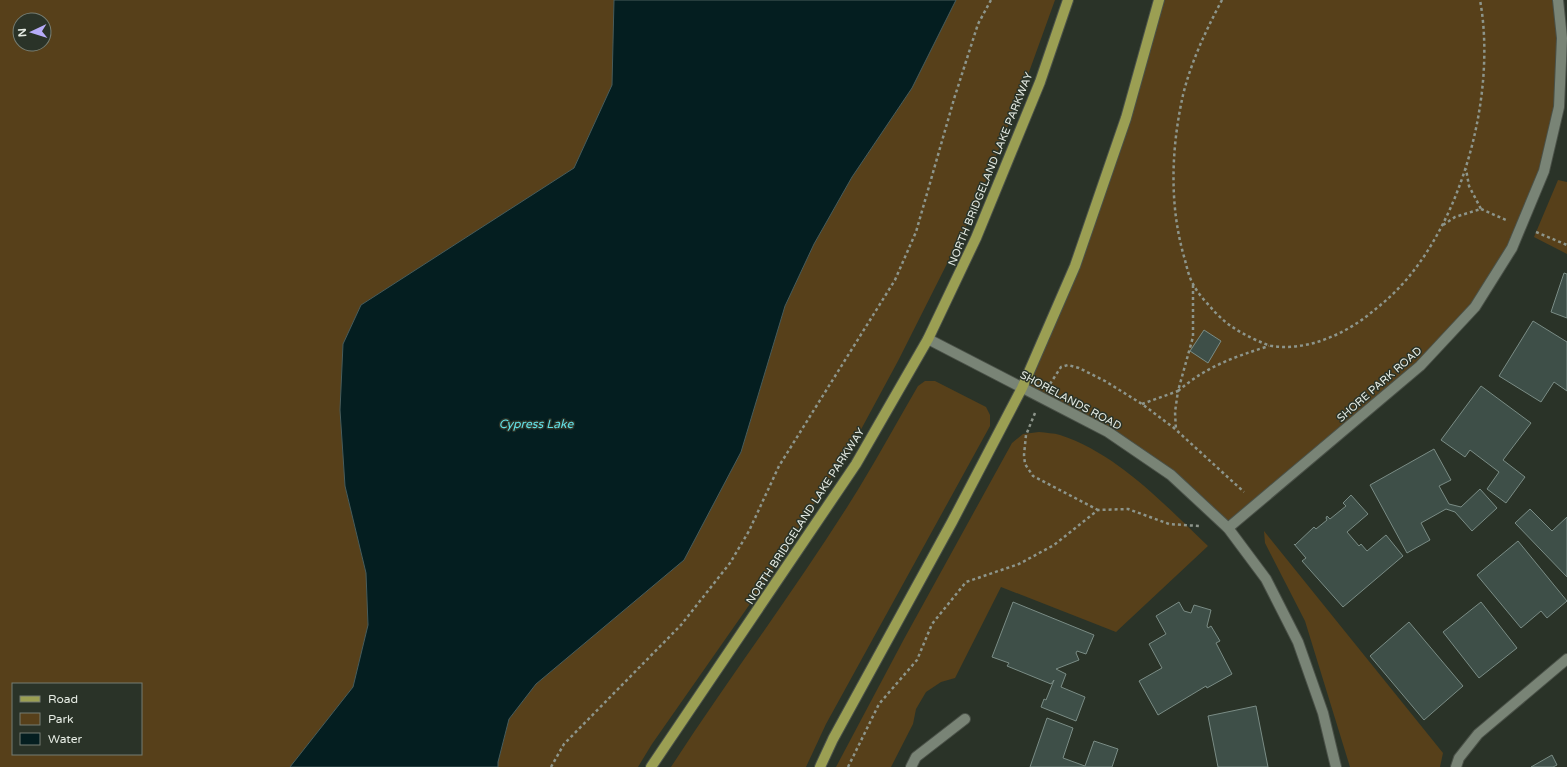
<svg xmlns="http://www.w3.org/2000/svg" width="1567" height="767" font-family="'Varela Round',sans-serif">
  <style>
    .green { fill: #57401a; fill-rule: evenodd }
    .water { fill: #041e20; stroke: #485c5b }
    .building { fill: #3e4f48; stroke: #7a8c85 }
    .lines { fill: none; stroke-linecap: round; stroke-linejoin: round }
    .minor-casing { stroke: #4a5148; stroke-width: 12 }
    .major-casing { stroke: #4a5148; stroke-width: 12 }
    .path { stroke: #8d958b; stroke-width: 2.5; stroke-dasharray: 3 3; stroke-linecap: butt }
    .minor { stroke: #798476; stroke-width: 10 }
    .major { stroke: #9b9f53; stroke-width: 10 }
    .labels { text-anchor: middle; stroke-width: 3; stroke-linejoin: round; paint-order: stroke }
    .street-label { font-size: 11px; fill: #e6ece4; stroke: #2a3328 }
    .water-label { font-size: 12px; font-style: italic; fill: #63e0e5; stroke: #2a3328 }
  </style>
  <rect width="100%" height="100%" fill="#2a3328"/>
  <!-- green -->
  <g class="green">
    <path d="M0,0H614L612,85L574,168L361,305L343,344L340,410L345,486L366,573L368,625L353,687L290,767H0ZM20,20H44V44H20ZM13,684H141V754H13Z"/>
    <path d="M956,0H1055L1020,97L974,210L898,361L858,435L752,601L652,744L638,767H498V762L509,719L536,684L684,560L741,452L785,306L814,244L852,177L912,88Z"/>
    <path d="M1159,0H1558L1559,107L1544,171L1512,248L1475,307L1420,366L1228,528L1171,471L1022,388L1075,266Z"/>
    <path d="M1558,180L1567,182V254L1534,237Z"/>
    <path d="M925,381H935L986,407L990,415V426L826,724L806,767H671C732,673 800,584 859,488C879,455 898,420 918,386Z"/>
    <path d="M1039,432C1046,433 1054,433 1060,435C1118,454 1165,505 1208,546L1116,632L1001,587L955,678L941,682L926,692L916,709L913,724L891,767H836L904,639L1012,443L1023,434Z"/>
    <path d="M1264,531L1443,753L1440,767H1350L1305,621L1265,543Z"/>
  </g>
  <!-- water -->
  <path class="water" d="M614,0H956L912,88L852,177L814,244L785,306L741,452L684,560L536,684L509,719L498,762V767H290L353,687L368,625L366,573L345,486L340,410L343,344L361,305L574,168L612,85Z"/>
  <!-- building -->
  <g class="building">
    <path d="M1564,273L1567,274V318L1551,312Z"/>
    <path d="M1533,321L1567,342V391L1554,382L1541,402L1499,376Z"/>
    <path d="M1204,330L1221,341L1208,363L1190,351Z"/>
    <path d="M1481,386L1531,423L1503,460L1525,477L1506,503L1487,489L1499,472L1470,450L1465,457L1441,440Z"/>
    <path d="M1434,449L1451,480L1439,486L1449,504L1461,507L1480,489L1497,508L1472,531L1455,512L1446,509L1421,523L1430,540L1407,553L1370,485Z"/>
    <path d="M1351,495L1368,514L1347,532L1359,546L1361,544L1367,551L1386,535L1403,556L1343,607L1302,561L1306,558L1294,544L1295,545L1314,527L1316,529L1327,520L1326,518L1327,516L1330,519L1346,506L1343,503Z"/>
    <path d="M1530,509L1552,531L1567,517V577L1515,523Z"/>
    <path d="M1518,541L1567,601L1547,618L1541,611L1521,628L1477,575Z"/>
    <path d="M1013,602L1094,635L1086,654L1077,651L1076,653L1079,660L1056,669L1066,674L1061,687L1085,697L1076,721L1041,707L1044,699L1046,700L1054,680L1051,684L1007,666L1009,663L992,657Z"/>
    <path d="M1179,602L1184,611L1191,613L1194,605L1211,610L1207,626L1208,628L1211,626L1220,641L1216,643L1232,674L1207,688L1206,686L1158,715L1139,681L1162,668L1149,644L1166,634L1156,616Z"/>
    <path d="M1481,602L1517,648L1479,678L1443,632Z"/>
    <path d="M1409,622L1463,686L1424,720L1370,656Z"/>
    <path d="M1256,706L1268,767H1218L1208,716Z"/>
    <path d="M1047,718L1073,728L1063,758L1085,766L1094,741L1118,749L1112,767H1030Z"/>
    <path d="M1552,755L1557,765L1553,767H1531Z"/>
  </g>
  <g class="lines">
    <!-- minor casing -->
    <g class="minor-casing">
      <g id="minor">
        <path d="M928,339L1108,432L1171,475L1228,528L1266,579L1298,642L1323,713L1336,767"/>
        <path d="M1228,528L1420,366L1475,307L1512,248L1544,171L1559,107L1562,38L1558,0"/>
        <path d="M911,767L916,757L965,719"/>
        <path d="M1456,767L1459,758L1478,734L1567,659"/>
      </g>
    </g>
    <!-- major casing -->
    <g class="major-casing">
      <g id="major">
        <path d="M651,767L856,464L928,339L976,238L1040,82L1068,0"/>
        <path d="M820,767L833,739L952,522L1022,388L1075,266L1126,118L1159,0"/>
      </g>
    </g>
    <!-- path -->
    <g class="path">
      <path d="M1222,0C1206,30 1191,62 1183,95C1171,149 1169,207 1185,260C1187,268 1189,277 1193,284C1198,294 1207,303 1214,311C1227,325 1239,332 1256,340C1261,342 1266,345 1272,346C1305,351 1341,336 1367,316C1377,308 1387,300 1396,291C1463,223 1497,93 1480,0"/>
      <path d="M1481,209L1506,220"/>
      <path d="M1443,225L1455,217L1481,209L1469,186L1466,169"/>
      <path d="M1536,232L1567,245"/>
      <path d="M1193,285V337L1178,391C1207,366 1234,357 1269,346"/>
      <path d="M1050,384L1061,367L1068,365L1079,368L1105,381L1142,404L1174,428L1244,492"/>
      <path d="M1142,404L1178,391L1175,412L1176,430"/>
      <path d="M1035,413L1026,435L1024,455L1025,464L1033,476L1098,510"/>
      <path d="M551,767L564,744L681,625L730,563L749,531L779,466L895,280L916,232L954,99L978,24L991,0"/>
      <path d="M848,767L879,704L917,660L932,624L966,582L1019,564L1054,545L1098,510L1128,509L1169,524L1199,526"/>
    </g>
    <!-- minor -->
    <use href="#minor" class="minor"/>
    <!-- major -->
    <use href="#major" class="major"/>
  </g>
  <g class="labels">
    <!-- street labels -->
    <g class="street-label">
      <text transform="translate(990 169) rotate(-68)" y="4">NORTH BRIDGELAND LAKE PARKWAY</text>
      <text transform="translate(1379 384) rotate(-41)" y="4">SHORE PARK ROAD</text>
      <text transform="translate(1071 400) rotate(28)" y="4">SHORELANDS ROAD</text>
      <text transform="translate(805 516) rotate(-57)" y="4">NORTH BRIDGELAND LAKE PARKWAY</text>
    </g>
    <!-- water labels -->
    <g class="water-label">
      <text x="536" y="428">Cypress Lake</text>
    </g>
  </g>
  <!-- legend -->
  <rect x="12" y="683" width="130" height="72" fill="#2a3328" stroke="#757d73"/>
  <rect x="20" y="696" width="20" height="6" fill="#9b9f53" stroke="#757d73"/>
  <text x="48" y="703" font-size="12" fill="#e6ece4">Road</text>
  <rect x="20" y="713" width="20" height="12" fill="#57401a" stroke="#757d73"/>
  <text x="48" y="723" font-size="12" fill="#e6ece4">Park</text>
  <rect x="20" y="733" width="20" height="12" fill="#041e20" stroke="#757d73"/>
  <text x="48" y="743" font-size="12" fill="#e6ece4">Water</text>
  <!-- north arrow -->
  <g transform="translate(32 32) rotate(266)"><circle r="19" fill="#2a3328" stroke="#757d73"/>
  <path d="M0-3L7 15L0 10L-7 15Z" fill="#b6acf8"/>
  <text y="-6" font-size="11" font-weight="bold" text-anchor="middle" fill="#e6ece4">N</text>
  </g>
</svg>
